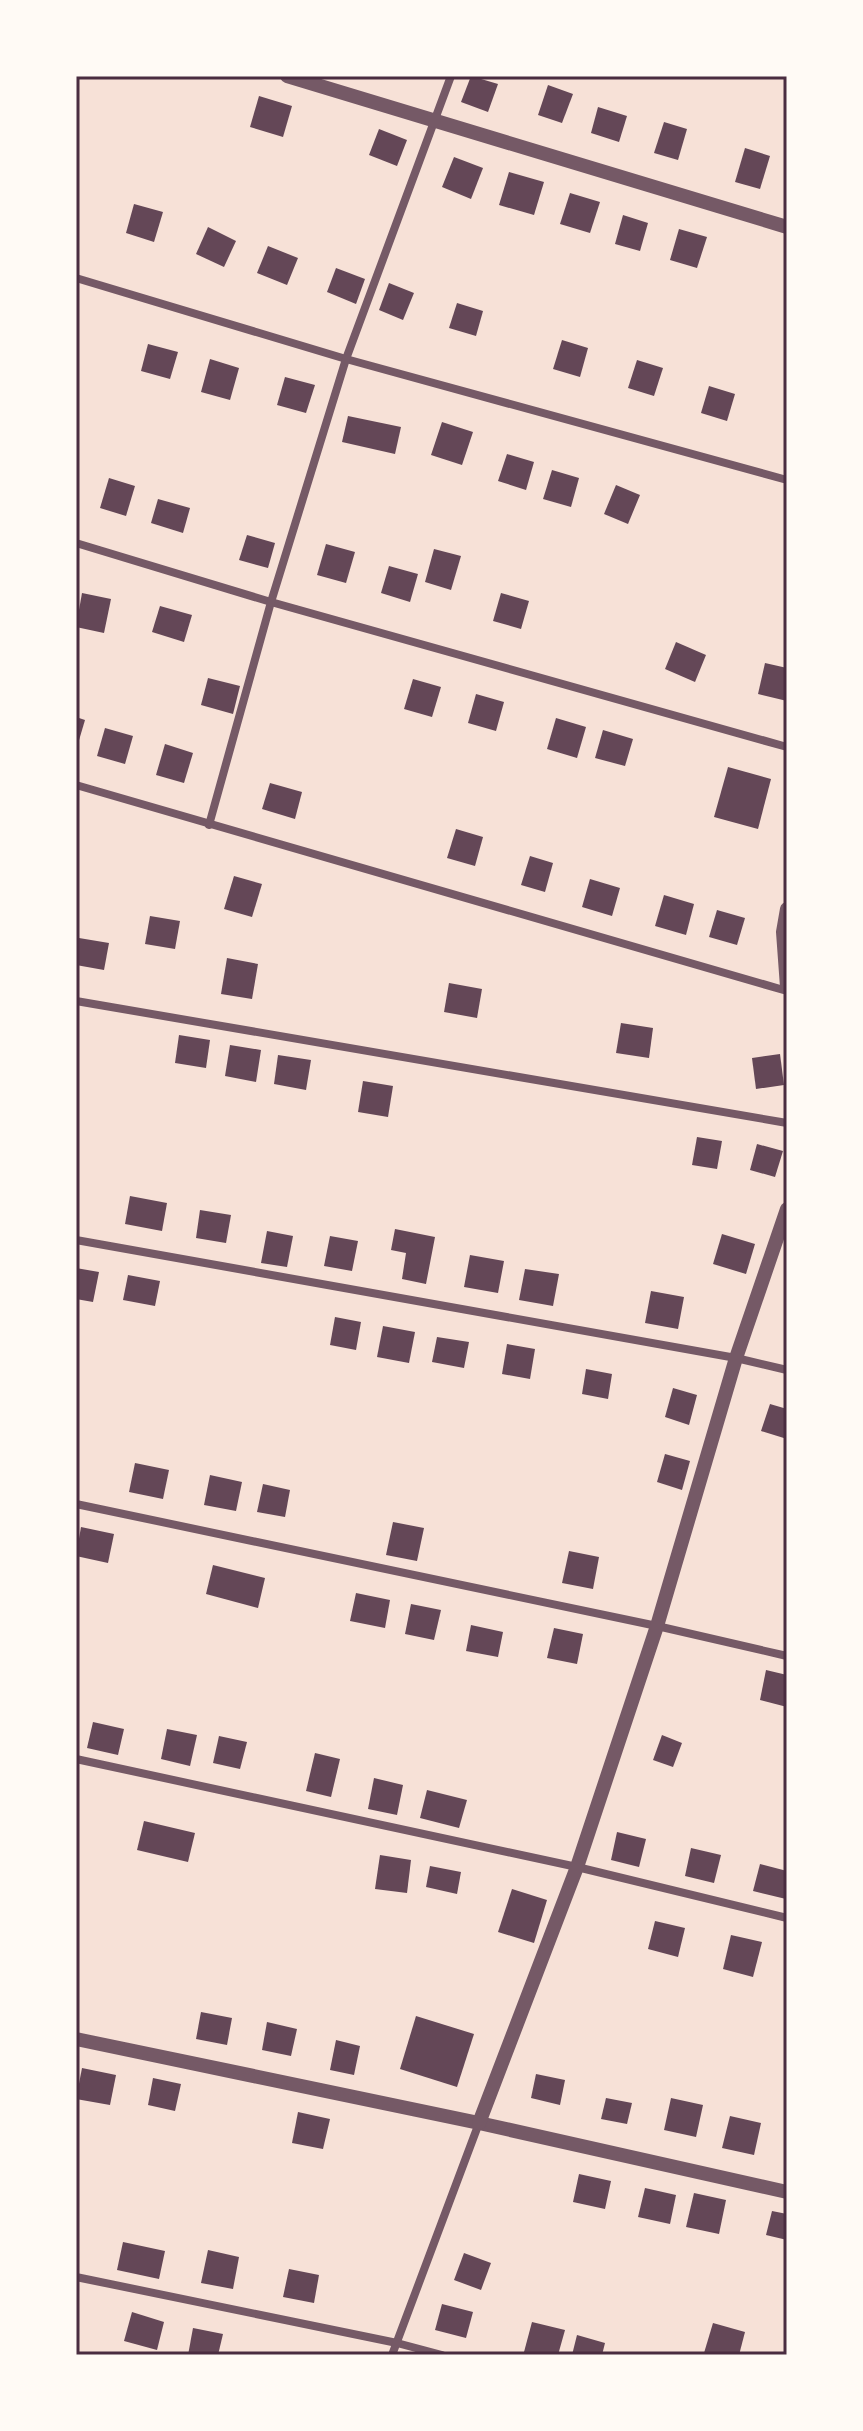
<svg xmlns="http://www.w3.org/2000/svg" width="863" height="2431" font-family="'Roboto Serif',serif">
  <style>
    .building { fill: #644757 }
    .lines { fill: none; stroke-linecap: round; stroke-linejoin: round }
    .minor { stroke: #755966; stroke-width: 8 }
    .tertiary { stroke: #755966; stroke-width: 14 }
    .neatline { fill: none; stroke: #4a2c40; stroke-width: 3 }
  </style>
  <rect width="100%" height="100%" fill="#f7e1d7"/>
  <!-- building -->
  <g class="building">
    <path d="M471,76L498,84L488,112L461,102Z"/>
    <path d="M548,85L573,94L562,123L538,115Z"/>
    <path d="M259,96L292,106L283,137L250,127Z"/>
    <path d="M598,107L627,116L619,142L591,133Z"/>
    <path d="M664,122L687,129L678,160L654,153Z"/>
    <path d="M379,129L407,140L397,166L369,155Z"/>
    <path d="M745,148L770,156L760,189L735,182Z"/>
    <path d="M454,157L483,168L471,199L442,187Z"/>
    <path d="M509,172L544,182L534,215L499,205Z"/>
    <path d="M570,193L600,202L590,233L560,224Z"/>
    <path d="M134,204L163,212L154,242L126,233Z"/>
    <path d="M623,215L648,223L640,251L615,244Z"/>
    <path d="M208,227L236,241L224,267L196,254Z"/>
    <path d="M679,229L707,237L697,268L670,260Z"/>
    <path d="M268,246L298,258L287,285L257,273Z"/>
    <path d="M336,268L365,279L356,304L327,292Z"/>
    <path d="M389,283L414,293L403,320L379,310Z"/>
    <path d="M457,303L483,311L476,336L449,328Z"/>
    <path d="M562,340L588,348L580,377L553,369Z"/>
    <path d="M148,344L178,352L170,379L141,371Z"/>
    <path d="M210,359L239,368L230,400L201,392Z"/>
    <path d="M637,360L663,368L654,396L628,388Z"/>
    <path d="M285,377L315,385L306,413L277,405Z"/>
    <path d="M709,386L735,394L727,421L701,413Z"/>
    <path d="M348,416L401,427L395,454L342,442Z"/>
    <path d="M442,422L473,432L462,465L431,455Z"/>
    <path d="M507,454L534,462L526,490L498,481Z"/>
    <path d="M552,470L579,478L571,507L543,499Z"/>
    <path d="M109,478L135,486L126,516L100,508Z"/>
    <path d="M616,485L640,495L628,524L604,514Z"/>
    <path d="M158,499L190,508L183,533L151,523Z"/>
    <path d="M247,535L275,543L268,568L239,560Z"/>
    <path d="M326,544L355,552L346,583L317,575Z"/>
    <path d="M434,549L461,556L451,590L425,582Z"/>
    <path d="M389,566L418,574L410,602L381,593Z"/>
    <path d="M82,593L111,599L104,633L76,627Z"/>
    <path d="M501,593L529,601L521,629L493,621Z"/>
    <path d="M160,606L192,615L184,642L152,632Z"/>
    <path d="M676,642L706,655L695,682L665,669Z"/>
    <path d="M765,663L787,668V701L758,694Z"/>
    <path d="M208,678L240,686L233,714L201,705Z"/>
    <path d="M413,679L441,687L432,717L404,709Z"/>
    <path d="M476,694L504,702L496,731L468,723Z"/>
    <path d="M76,717L85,720L77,747L76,746Z"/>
    <path d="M556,718L586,727L577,758L547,749Z"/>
    <path d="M105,728L133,736L125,764L97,756Z"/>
    <path d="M603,730L633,739L625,766L595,758Z"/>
    <path d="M165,744L193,753L184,783L156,775Z"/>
    <path d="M728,767L771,779L758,829L714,817Z"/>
    <path d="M270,783L302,792L295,819L262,809Z"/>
    <path d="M456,829L483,837L475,866L447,858Z"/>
    <path d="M530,856L553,863L545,892L521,885Z"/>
    <path d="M234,876L262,884L252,917L224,909Z"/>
    <path d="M590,879L620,888L612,916L582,907Z"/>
    <path d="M664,895L694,904L686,935L655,926Z"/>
    <path d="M717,910L745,918L737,945L709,937Z"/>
    <path d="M150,916L180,921L175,949L145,944Z"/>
    <path d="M79,938L109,943L104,970L76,965Z"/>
    <path d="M227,958L258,964L252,999L221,994Z"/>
    <path d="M449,983L482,989L477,1018L444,1012Z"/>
    <path d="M621,1023L653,1028L649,1058L616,1053Z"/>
    <path d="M179,1035L210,1040L206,1068L175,1063Z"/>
    <path d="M230,1045L261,1050L256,1082L225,1076Z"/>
    <path d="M780,1054L784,1085L756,1089L752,1058Z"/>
    <path d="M278,1055L311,1060L306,1090L274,1084Z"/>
    <path d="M363,1081L393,1086L388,1117L358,1112Z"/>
    <path d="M697,1137L722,1141L717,1169L692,1165Z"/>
    <path d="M757,1144L783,1151L775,1177L750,1170Z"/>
    <path d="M130,1196L167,1203L162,1231L125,1224Z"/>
    <path d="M200,1210L231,1215L226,1243L196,1238Z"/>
    <path d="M395,1229L435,1237L426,1284L402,1279L406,1253L391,1250Z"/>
    <path d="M267,1231L293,1236L287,1267L261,1263Z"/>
    <path d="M722,1234L755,1244L746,1274L713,1264Z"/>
    <path d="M330,1236L358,1241L352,1271L324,1266Z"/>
    <path d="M470,1255L504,1261L498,1293L464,1287Z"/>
    <path d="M76,1268L99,1272L93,1302L76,1299Z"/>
    <path d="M525,1269L559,1274L553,1306L519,1300Z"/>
    <path d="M128,1275L160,1281L155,1306L123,1300Z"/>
    <path d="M651,1291L684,1297L678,1329L645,1323Z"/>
    <path d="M335,1317L361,1322L356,1350L330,1345Z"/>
    <path d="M383,1326L415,1332L409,1363L377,1357Z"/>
    <path d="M437,1337L469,1342L464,1368L432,1362Z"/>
    <path d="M507,1344L535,1349L530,1379L502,1374Z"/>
    <path d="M586,1369L612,1374L608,1399L582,1394Z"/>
    <path d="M673,1388L697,1395L689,1425L665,1417Z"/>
    <path d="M770,1404L787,1409V1439L761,1431Z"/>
    <path d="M665,1454L690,1461L682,1490L657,1482Z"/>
    <path d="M135,1463L169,1470L163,1499L129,1492Z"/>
    <path d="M210,1475L242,1482L236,1511L204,1505Z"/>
    <path d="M263,1484L290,1490L285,1517L257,1512Z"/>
    <path d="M393,1522L424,1528L417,1561L386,1555Z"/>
    <path d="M81,1527L114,1534L108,1563L76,1556Z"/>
    <path d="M569,1551L599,1557L593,1589L562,1583Z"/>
    <path d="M213,1565L265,1578L258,1608L206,1594Z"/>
    <path d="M356,1593L390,1600L385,1628L350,1621Z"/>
    <path d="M411,1604L441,1610L434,1640L405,1634Z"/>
    <path d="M471,1625L503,1632L498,1657L466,1651Z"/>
    <path d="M554,1628L583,1634L577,1664L547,1658Z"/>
    <path d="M766,1670L787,1675V1707L760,1700Z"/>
    <path d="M93,1722L124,1729L118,1755L87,1748Z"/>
    <path d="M167,1729L197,1735L190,1766L161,1759Z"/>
    <path d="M662,1735L682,1743L673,1767L653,1760Z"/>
    <path d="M219,1736L247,1742L240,1769L213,1763Z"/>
    <path d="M315,1753L340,1759L331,1797L306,1791Z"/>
    <path d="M374,1778L403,1785L397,1815L368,1809Z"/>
    <path d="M427,1790L467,1800L459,1828L420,1818Z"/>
    <path d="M144,1821L195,1833L188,1862L137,1850Z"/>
    <path d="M617,1832L646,1839L639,1867L611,1860Z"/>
    <path d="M691,1848L721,1855L714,1883L685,1876Z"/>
    <path d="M380,1855L411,1860L407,1893L375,1889Z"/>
    <path d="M760,1864L787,1871L786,1899L753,1891Z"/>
    <path d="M430,1866L461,1872L457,1894L426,1887Z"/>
    <path d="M512,1889L547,1900L534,1943L498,1932Z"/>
    <path d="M655,1921L685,1928L678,1957L648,1949Z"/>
    <path d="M731,1935L762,1942L753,1977L723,1969Z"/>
    <path d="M201,2012L232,2018L227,2045L196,2039Z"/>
    <path d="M416,2016L474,2034L457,2087L400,2069Z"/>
    <path d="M267,2022L297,2029L291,2056L262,2050Z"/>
    <path d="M336,2040L360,2046L354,2075L330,2070Z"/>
    <path d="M82,2068L116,2075L110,2105L76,2099Z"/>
    <path d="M536,2074L565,2080L560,2105L531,2098Z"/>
    <path d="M153,2078L181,2084L175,2111L148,2105Z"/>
    <path d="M606,2098L632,2103L627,2124L601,2119Z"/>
    <path d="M671,2098L703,2105L696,2137L664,2130Z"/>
    <path d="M298,2112L330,2119L323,2149L292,2143Z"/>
    <path d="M730,2116L761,2123L754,2155L722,2148Z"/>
    <path d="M579,2174L611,2181L605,2209L573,2202Z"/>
    <path d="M645,2188L676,2195L670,2224L638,2217Z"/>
    <path d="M694,2193L726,2200L719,2234L686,2227Z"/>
    <path d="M772,2211L787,2214V2240L766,2235Z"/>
    <path d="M123,2242L165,2251L159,2279L117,2270Z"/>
    <path d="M208,2250L239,2257L233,2289L201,2283Z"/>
    <path d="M464,2253L491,2263L481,2290L454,2280Z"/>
    <path d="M289,2269L319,2275L314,2303L283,2297Z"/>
    <path d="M442,2304L473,2312L466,2338L435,2330Z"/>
    <path d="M132,2312L164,2322L157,2350L124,2341Z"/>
    <path d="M532,2322L565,2330L558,2355H536L524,2352Z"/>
    <path d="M713,2323L745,2332L739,2355L704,2353Z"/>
    <path d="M193,2328L223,2334L218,2355H188Z"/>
    <path d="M577,2335L605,2343L602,2355H572Z"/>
  </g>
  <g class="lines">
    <!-- minor -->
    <g class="minor">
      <path d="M76,278L346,359L787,480"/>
      <path d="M76,543L271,602L787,747"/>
      <path d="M76,785L787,991"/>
      <path d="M209,825L271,602L346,359L451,76"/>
      <path d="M76,1001L787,1123"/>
      <path d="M76,1240L736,1358L787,1370"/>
      <path d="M76,1504L657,1626L787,1656"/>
      <path d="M76,1759L577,1867L787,1918"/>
      <path d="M76,2277L397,2343L442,2355"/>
      <path d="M392,2355L479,2123"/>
    </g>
    <!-- tertiary -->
    <g class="tertiary">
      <path d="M287,76L787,227"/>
      <path d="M787,909L783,932L787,987"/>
      <path d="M76,2039L479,2123L787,2192"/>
      <path d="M479,2123L577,1867L657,1626L736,1358L787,1209"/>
    </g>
  </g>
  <!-- border -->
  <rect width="863" height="2431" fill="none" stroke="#fffaf5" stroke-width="156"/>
  <rect x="78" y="78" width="707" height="2275" class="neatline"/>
</svg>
